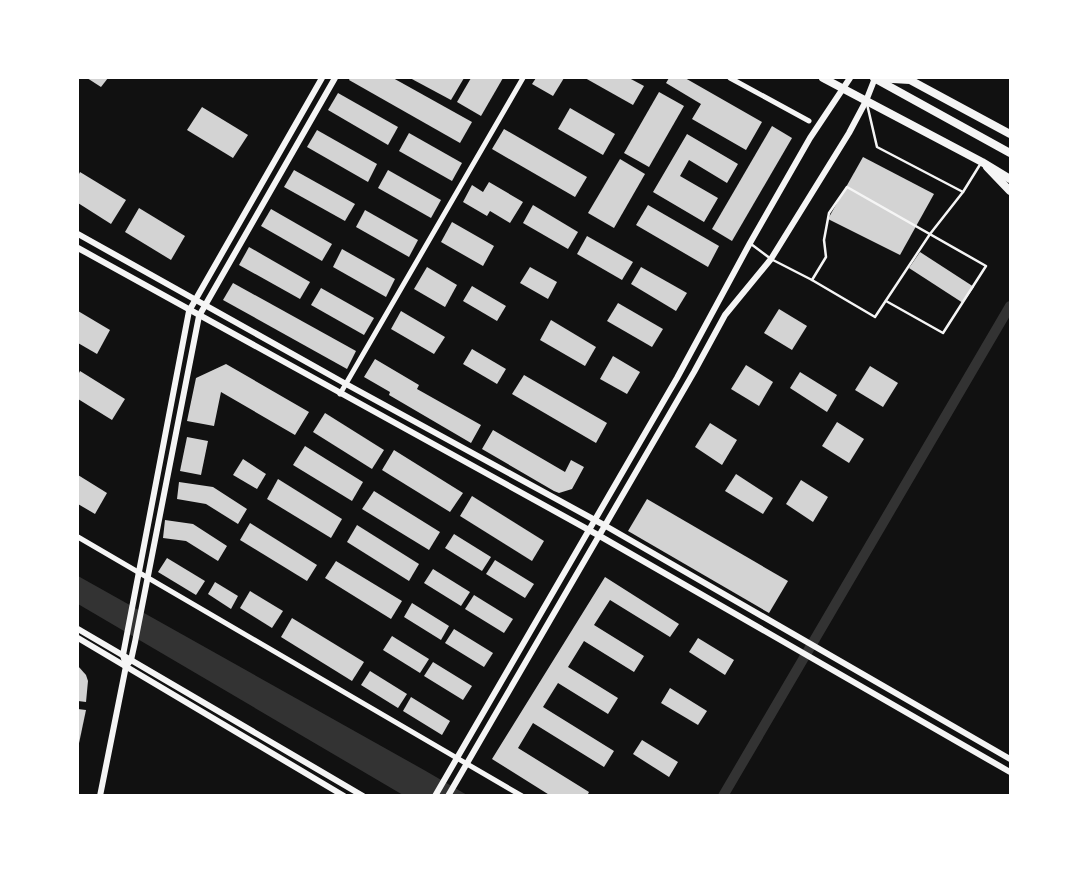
<svg xmlns="http://www.w3.org/2000/svg" width="1088" height="873" font-family="Karla,sans-serif">
  <style>
    .water { fill: #333 }
    .lines { fill: none; stroke-linecap: round; stroke-linejoin: round }
    .canal { stroke: #333; stroke-width: 10 }
    .building { fill: #d3d3d3 }
    .service { stroke: #f5f5f5; stroke-width: 2.5 }
    .minor { stroke: #f5f5f5; stroke-width: 5 }
    .tertiary { stroke: #f5f5f5; stroke-width: 6 }
    .secondary { stroke: #f5f5f5; stroke-width: 8 }
    .primary { stroke: #f5f5f5; stroke-width: 8 }
  </style>
  <rect width="100%" height="100%" fill="#111"/>
  <!-- water -->
  <path class="water" d="M78,576L424,770L467,795H403L78,604Z"/>
  <g class="lines">
    <!-- canal -->
    <path class="canal" d="M723,796L1010,306"/>
  </g>
  <!-- building -->
  <g class="building">
    <path d="M87,78H108L101,87Z"/>
    <path d="M350,78H393L472,122L460,143L349,80Z"/>
    <path d="M410,78H464L451,100Z"/>
    <path d="M471,78H503L481,116L457,102Z"/>
    <path d="M536,78H564L553,96L532,84Z"/>
    <path d="M585,78H629L644,86L633,105Z"/>
    <path d="M669,78H685L762,122L746,150L692,119L701,104L666,83Z"/>
    <path d="M659,92L684,106L649,167L624,153Z"/>
    <path d="M338,93L398,127L388,145L328,110Z"/>
    <path d="M202,107L248,135L233,158L187,130Z"/>
    <path d="M570,108L615,134L603,155L558,129Z"/>
    <path d="M772,126L792,138L732,241L712,229Z"/>
    <path d="M504,129L587,177L575,197L492,149Z"/>
    <path d="M317,130L377,164L368,182L307,147Z"/>
    <path d="M409,133L462,163L452,181L399,151Z"/>
    <path d="M687,134L738,164L727,183L689,160L680,176L718,198L704,222L653,192Z"/>
    <path d="M863,157L934,194L900,255L828,219Z"/>
    <path d="M620,159L645,174L614,228L588,213Z"/>
    <path d="M294,170L355,204L345,221L284,187Z"/>
    <path d="M388,170L441,200L431,218L378,188Z"/>
    <path d="M80,172L126,200L111,224L78,203V176Z"/>
    <path d="M489,182L523,202L510,223L490,211L487,216L463,202L472,185L483,192Z"/>
    <path d="M533,205L578,232L568,249L523,223Z"/>
    <path d="M648,205L719,246L708,267L636,225Z"/>
    <path d="M139,208L185,236L171,260L125,232Z"/>
    <path d="M271,209L332,244L322,261L261,226Z"/>
    <path d="M365,210L418,240L409,257L356,227Z"/>
    <path d="M452,222L494,246L483,266L441,242Z"/>
    <path d="M587,236L633,262L622,280L577,254Z"/>
    <path d="M249,247L310,282L300,299L239,265Z"/>
    <path d="M342,249L395,279L386,297L333,267Z"/>
    <path d="M920,252L974,287L963,303L909,268Z"/>
    <path d="M427,267L457,285L445,307L414,289Z"/>
    <path d="M530,267L557,282L548,299L520,283Z"/>
    <path d="M641,267L687,293L676,311L631,284Z"/>
    <path d="M233,283L356,351L347,369L223,300Z"/>
    <path d="M472,286L506,306L497,321L463,301Z"/>
    <path d="M321,288L374,318L364,335L311,305Z"/>
    <path d="M618,303L663,329L652,347L607,321Z"/>
    <path d="M779,309L807,326L792,350L764,333Z"/>
    <path d="M78,311L110,330L97,354L78,343Z"/>
    <path d="M401,311L445,337L434,354L391,329Z"/>
    <path d="M551,320L596,347L585,366L540,340Z"/>
    <path d="M472,349L506,369L497,384L463,364Z"/>
    <path d="M613,356L640,372L627,394L600,379Z"/>
    <path d="M375,359L419,385L417,389L481,425L471,443L389,395L390,392L364,377Z"/>
    <path d="M226,364L309,412L295,435L221,392L214,426L187,421L196,378Z"/>
    <path d="M746,365L773,382L759,406L731,389Z"/>
    <path d="M870,366L898,383L883,407L855,390Z"/>
    <path d="M80,371L125,399L112,420L78,399V375Z"/>
    <path d="M800,372L837,395L827,412L790,388Z"/>
    <path d="M524,375L607,423L596,443L512,394Z"/>
    <path d="M325,413L384,450L372,469L313,432Z"/>
    <path d="M837,422L864,439L849,463L822,446Z"/>
    <path d="M710,423L737,440L722,465L695,447Z"/>
    <path d="M493,430L565,472L571,460L584,467L572,489L559,493L554,491L482,449Z"/>
    <path d="M187,437L208,441L201,475L180,471Z"/>
    <path d="M305,446L363,482L352,501L293,465Z"/>
    <path d="M394,450L463,493L450,512L382,470Z"/>
    <path d="M243,459L266,474L257,489L233,475Z"/>
    <path d="M736,474L773,498L763,514L725,491Z"/>
    <path d="M78,475L107,493L95,514L78,504Z"/>
    <path d="M278,479L342,519L331,538L267,499Z"/>
    <path d="M801,480L828,497L813,522L786,504Z"/>
    <path d="M179,482L213,487L247,509L238,524L206,504L177,499Z"/>
    <path d="M374,491L440,532L429,550L362,509Z"/>
    <path d="M472,496L544,541L532,561L460,516Z"/>
    <path d="M647,499L788,581L769,613L628,531Z"/>
    <path d="M165,520L193,524L227,546L218,561L186,541L163,538Z"/>
    <path d="M250,523L317,565L307,581L240,540Z"/>
    <path d="M357,525L419,564L409,581L347,542Z"/>
    <path d="M454,534L491,557L482,571L445,548Z"/>
    <path d="M167,558L205,581L196,595L158,572Z"/>
    <path d="M495,560L534,584L525,598L486,574Z"/>
    <path d="M336,561L402,601L391,619L325,578Z"/>
    <path d="M433,569L470,592L461,606L424,583Z"/>
    <path d="M605,577L679,624L670,637L610,600L594,625L644,656L634,672L584,641L568,667L618,698L608,714L558,683L543,707L614,751L604,767L533,723L518,748L589,792L587,796H551L492,759Z"/>
    <path d="M215,582L238,596L231,609L208,594Z"/>
    <path d="M250,591L283,611L272,628L240,608Z"/>
    <path d="M474,595L513,619L504,633L465,609Z"/>
    <path d="M412,603L449,626L441,640L404,617Z"/>
    <path d="M292,618L364,662L352,681L281,637Z"/>
    <path d="M454,629L493,653L484,667L445,643Z"/>
    <path d="M392,636L429,659L420,673L383,650Z"/>
    <path d="M698,638L734,660L725,675L689,652Z"/>
    <path d="M433,662L472,686L463,700L424,676Z"/>
    <path d="M78,666L86,675L88,681L86,702L78,701Z"/>
    <path d="M370,671L407,694L398,708L361,685Z"/>
    <path d="M670,688L707,711L698,725L661,703Z"/>
    <path d="M411,697L450,721L442,735L403,711Z"/>
    <path d="M78,709L86,710L78,748Z"/>
    <path d="M642,740L678,762L669,777L633,754Z"/>
  </g>
  <g class="lines">
    <!-- service -->
    <g class="service">
      <path d="M867,104L877,147L963,192"/>
      <path d="M751,244L771,259L812,280L875,317L930,234L963,192L981,163"/>
      <path d="M812,280L826,257L824,240L829,213L847,187L986,266L943,333L886,301"/>
    </g>
    <!-- minor -->
    <g class="minor">
      <path d="M730,78L809,121"/>
      <path d="M340,394L523,78"/>
      <path d="M78,537L522,796"/>
    </g>
    <!-- tertiary -->
    <g class="tertiary">
      <path d="M78,234L346,384L604,525L1010,759"/>
      <path d="M78,248L598,535L1010,772"/>
      <path d="M78,629L363,796"/>
      <path d="M78,638L344,796"/>
      <path d="M126,666L123,655L189,311L322,78"/>
      <path d="M100,796L126,666L131,660L135,642L199,316L335,78"/>
      <path d="M435,796L677,378L750,243L810,138L850,78"/>
      <path d="M448,796L694,372L725,315L771,259L849,133L866,101L875,78"/>
    </g>
    <!-- secondary -->
    <g class="secondary">
      <path d="M875,78L910,80L1010,134"/>
      <path d="M987,167L1010,191"/>
    </g>
    <!-- primary -->
    <g class="primary">
      <path d="M823,78L982,162L1010,179"/>
      <path d="M874,78L1010,153"/>
    </g>
  </g>
  <!-- border -->
  <rect width="1088" height="873" fill="none" stroke="#ffffff" stroke-width="158"/>
</svg>
